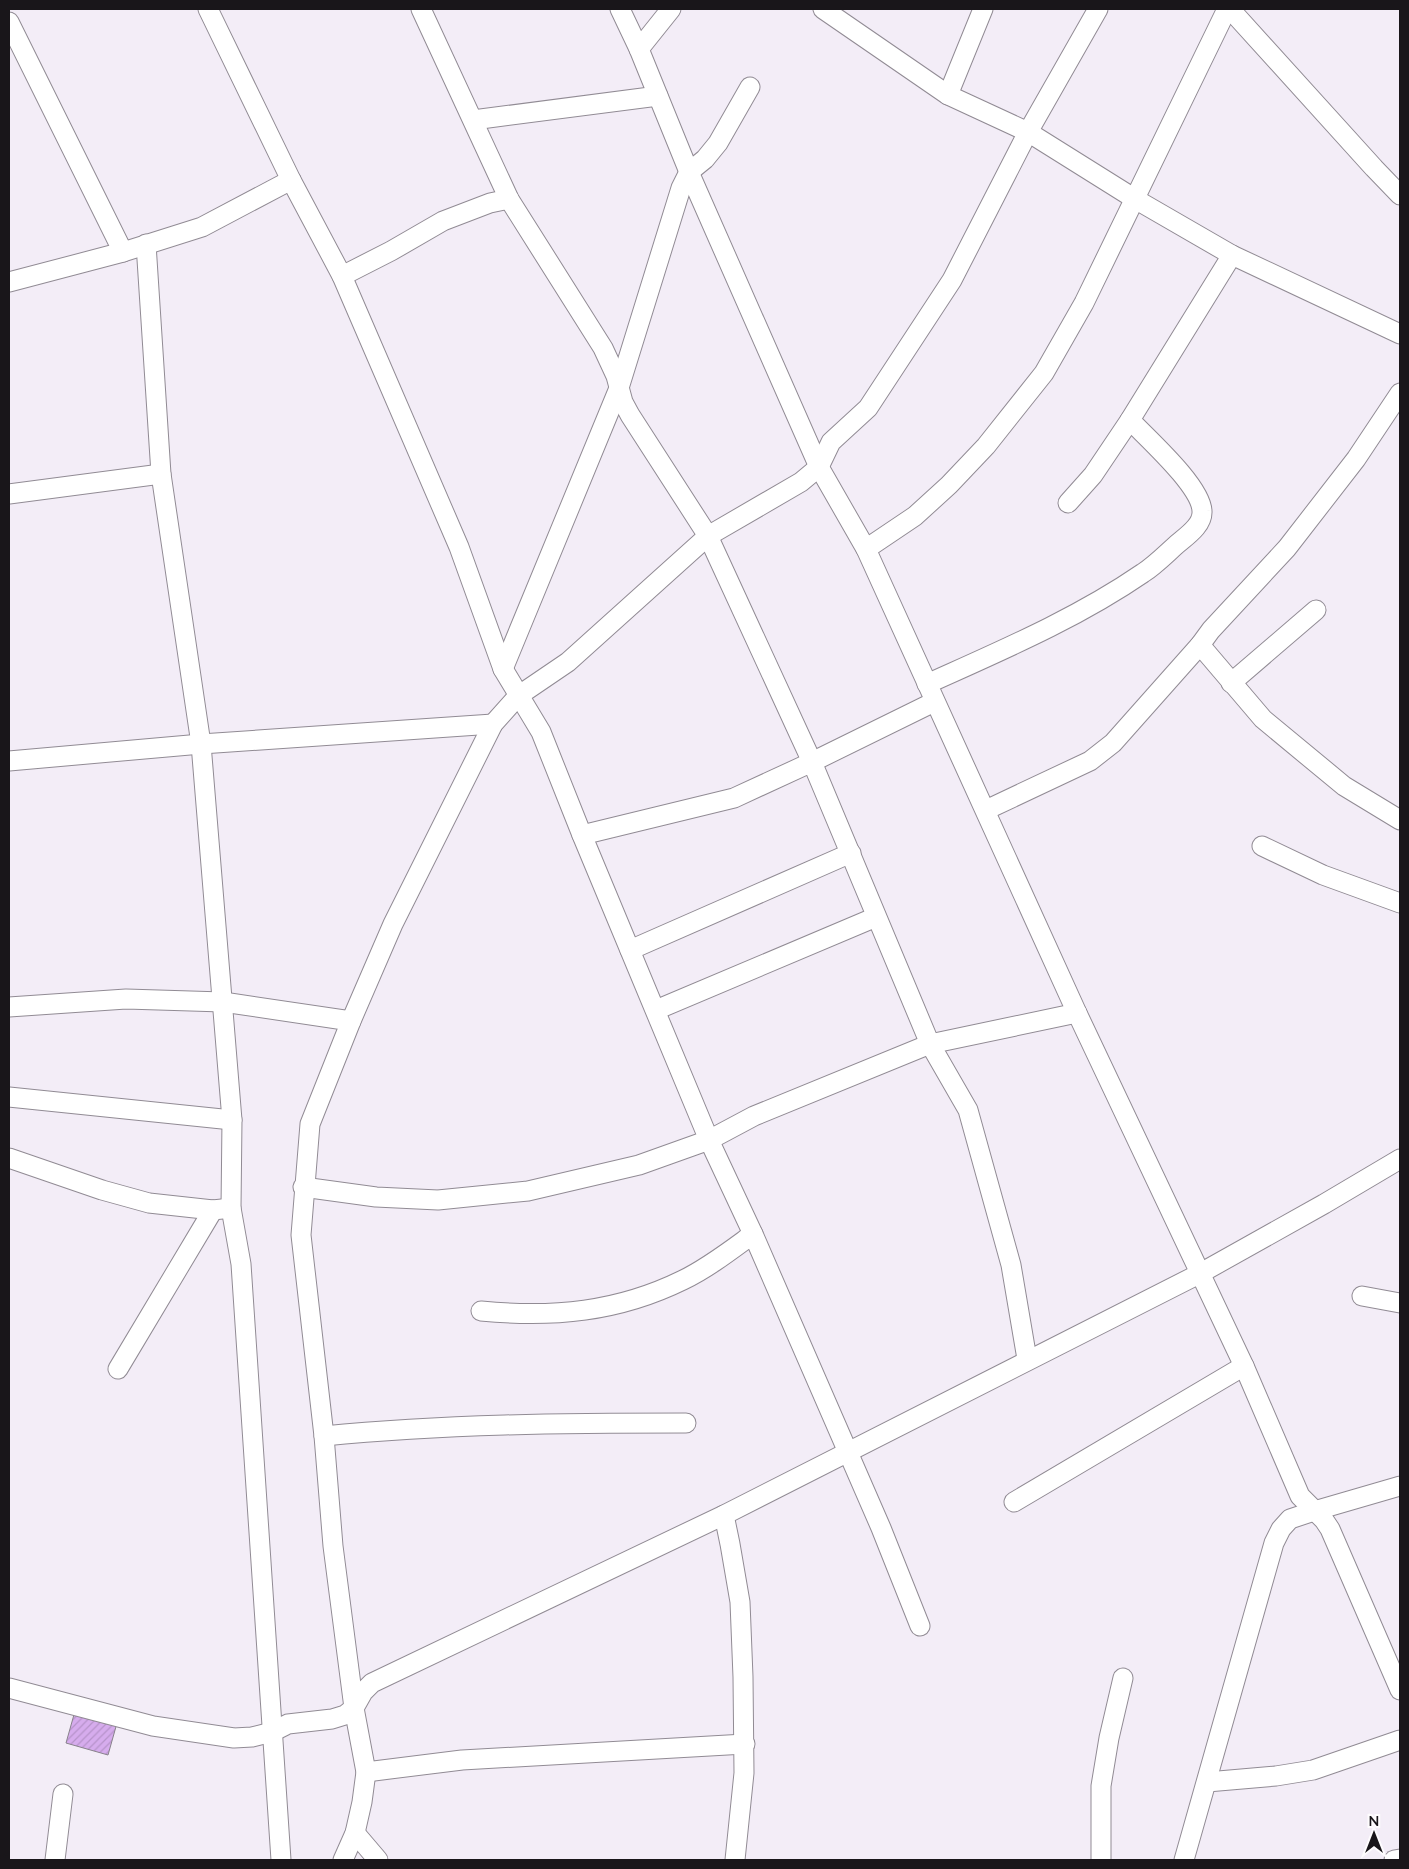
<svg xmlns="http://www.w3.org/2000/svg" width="1409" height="1869" font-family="Lato,sans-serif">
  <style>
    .building { fill: url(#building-hatch); stroke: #88828b }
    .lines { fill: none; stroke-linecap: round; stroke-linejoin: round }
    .minor-casing { stroke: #918b94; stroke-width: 21 }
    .minor { stroke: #fff; stroke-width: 19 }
  </style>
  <defs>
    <pattern id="building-hatch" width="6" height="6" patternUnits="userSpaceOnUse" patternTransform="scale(1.25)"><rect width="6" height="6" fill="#d6aced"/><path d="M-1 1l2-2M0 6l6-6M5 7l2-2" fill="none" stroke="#b793cb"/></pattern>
  </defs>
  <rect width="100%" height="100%" fill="#f3edf7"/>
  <!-- building -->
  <path class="building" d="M75,1711L117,1723L108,1755L66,1743Z"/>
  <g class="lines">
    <!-- minor casing -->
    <g class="minor-casing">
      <g id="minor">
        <path d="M208,9L291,180L342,276L459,547L503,669L541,732L582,835L709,1140L753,1234L881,1528L920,1626"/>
        <path d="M421,9L509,199L603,348L616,376L623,402L630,415L708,536L812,762L930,1044L968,1110L1011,1265L1027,1359"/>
        <path d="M620,9L639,49L689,172L819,467L866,549L1077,1013L1244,1366L1300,1496L1324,1520L1330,1529L1400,1690"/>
        <path d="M823,9L948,95L1028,132L1135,199L1232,255L1400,334"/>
        <path d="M1230,9L1374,168L1400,195"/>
        <path d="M9,22L123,252"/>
        <path d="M639,49L671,9"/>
        <path d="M948,95L983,9"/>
        <path d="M473,120L658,96"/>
        <path d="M146,244L161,474L201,744L232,1120L231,1208L241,1264L281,1860"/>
        <path d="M342,276L391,251L443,221L490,203L509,199"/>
        <path d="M9,282L123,252L202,227L291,180"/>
        <path d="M9,494L161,474"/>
        <path d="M1068,503L1093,475L1130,420L1232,255"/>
        <path d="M866,549L915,516L949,485L986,446L1044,373L1084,303L1227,9"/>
        <path d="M1200,645L1263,719L1344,786L1400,820"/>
        <path d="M503,669L619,388L681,188L689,172L705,159L718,143L750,87"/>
        <path d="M1231,683L1316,610"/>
        <path d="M927,684C1000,651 1076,619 1143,573C1154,566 1165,555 1175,546C1185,537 1203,526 1202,511C1201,486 1148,439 1130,420"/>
        <path d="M9,761L201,744L493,724"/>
        <path d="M986,810L1090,761L1113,743L1200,645L1211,630L1287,548L1356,459L1400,393"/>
        <path d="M582,835L734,798L812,762L934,702"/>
        <path d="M1262,846L1323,875L1400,903"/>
        <path d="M630,950L851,853"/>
        <path d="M9,1007L126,999L223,1002L351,1021"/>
        <path d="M656,1010L876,917"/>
        <path d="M9,1097L232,1120"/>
        <path d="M9,1158L102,1190L149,1203L213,1210L231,1208"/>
        <path d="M303,1187L376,1197L438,1200L528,1191L639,1165L709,1140L754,1116L930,1044L1077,1013"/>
        <path d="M1362,1296L1400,1303"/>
        <path d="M481,1311C553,1318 618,1312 683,1280C708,1268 731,1250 753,1234"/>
        <path d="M118,1369L213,1210"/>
        <path d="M324,1436C444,1424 565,1423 686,1423"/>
        <path d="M1014,1502L1244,1366"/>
        <path d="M724,1515L730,1544L740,1602L743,1677L744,1773L735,1860"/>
        <path d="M9,1688L153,1726L234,1738L252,1737L272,1732L288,1724L332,1719L345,1715L354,1708L363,1692L372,1683L724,1515L1199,1274L1324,1204L1400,1159"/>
        <path d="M366,1772L462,1760L745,1744"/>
        <path d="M1207,1782L1276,1776L1313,1770L1400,1740"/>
        <path d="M355,1833L378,1860"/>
        <path d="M55,1860L63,1794"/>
        <path d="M343,1860L355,1833L362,1802L366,1772L354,1708L333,1546L324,1436L301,1235L310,1124L351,1021L393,924L493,724L518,696L568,662L708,536L801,482L819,467L831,442L868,408L952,280L1028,132L1098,9"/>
        <path d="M1101,1860V1786L1109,1738L1123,1678"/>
        <path d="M1184,1860L1274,1543L1281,1529L1290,1519L1314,1511L1400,1486"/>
        <path d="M1394,1860L1400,1859"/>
      </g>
    </g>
    <!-- minor -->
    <use href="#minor" class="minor"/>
  </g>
  <!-- border -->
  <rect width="1409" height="1869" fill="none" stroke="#19161a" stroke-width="20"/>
  <!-- north arrow -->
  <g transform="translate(1374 1834)" stroke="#fefcfe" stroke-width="4" paint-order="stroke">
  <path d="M0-4L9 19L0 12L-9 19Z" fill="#19161a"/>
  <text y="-8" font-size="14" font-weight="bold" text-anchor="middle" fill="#19161a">N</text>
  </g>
</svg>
